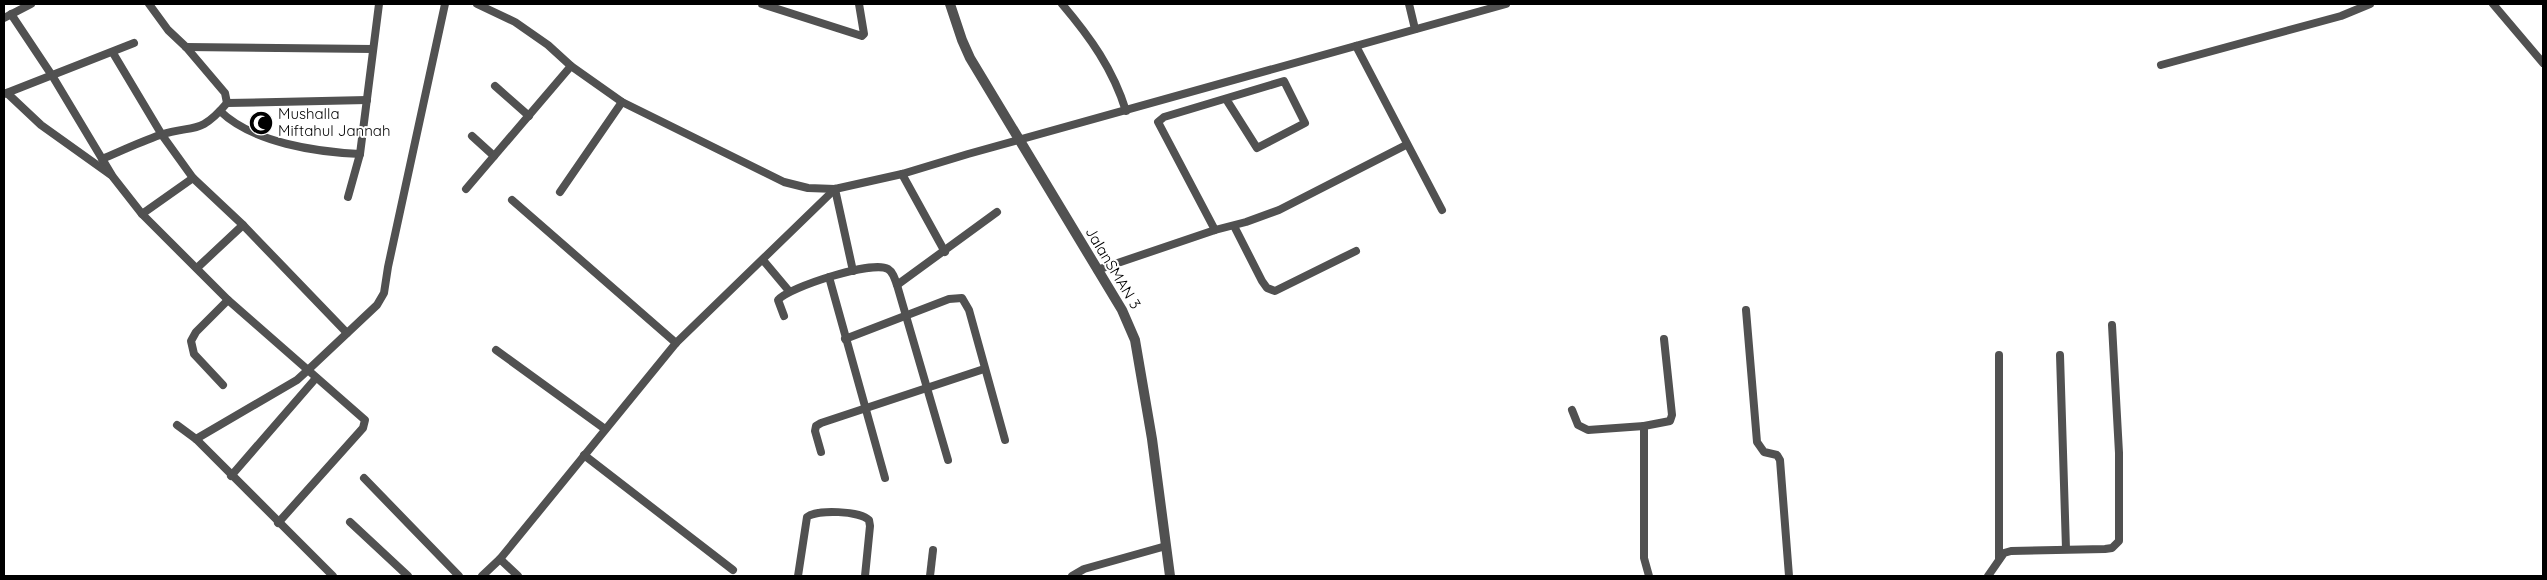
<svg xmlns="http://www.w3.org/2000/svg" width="2547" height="580" font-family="Quicksand,sans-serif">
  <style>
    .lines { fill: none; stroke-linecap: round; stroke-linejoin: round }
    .minor { stroke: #515151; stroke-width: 8 }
    .tertiary { stroke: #515151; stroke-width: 10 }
    .labels { text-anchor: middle; stroke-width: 4; stroke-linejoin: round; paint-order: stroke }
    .poi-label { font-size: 15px; fill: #000; stroke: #fff; text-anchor: start }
    .street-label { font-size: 15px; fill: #000; stroke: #fff }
  </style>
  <rect width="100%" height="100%" fill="#fff"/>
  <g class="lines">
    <!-- minor -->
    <g class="minor">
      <path d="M149,4L168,30L186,47L225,93L227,103"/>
      <path d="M477,4L515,22L548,45L571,66L622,102L784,182L808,188L835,189L902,174L968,154L1506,4"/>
      <path d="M762,4L862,36L864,34L859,4"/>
      <path d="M1062,4C1090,37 1113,69 1126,111"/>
      <path d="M1409,4L1415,29"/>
      <path d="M2493,4L2543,63"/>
      <path d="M11,14L53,77L113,177L142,214L228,300L365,420L363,428L278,523"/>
      <path d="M4,18L31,4"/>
      <path d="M1356,46L1442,210"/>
      <path d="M186,47L373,49"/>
      <path d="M113,53L162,135L193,178L243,225L347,333"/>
      <path d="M2161,65L2341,16L2370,4"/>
      <path d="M495,86L529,116"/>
      <path d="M7,93L41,125L111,175"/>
      <path d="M4,94L134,43"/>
      <path d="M220,111C253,143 317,152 360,154"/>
      <path d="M472,136L494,156"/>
      <path d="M102,159C121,151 140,142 160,135C194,124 199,136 227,103L367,100"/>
      <path d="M902,174L945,252"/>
      <path d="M466,189L571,66"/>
      <path d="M835,189L853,271"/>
      <path d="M560,192L622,102"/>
      <path d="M348,197L360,154L379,4"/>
      <path d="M512,200L676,343"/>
      <path d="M142,214L193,178"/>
      <path d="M1234,226L1262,281L1267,288L1275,291L1356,251"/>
      <path d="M1215,230L1158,122L1164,117L1284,81L1305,123L1257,148L1226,99"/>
      <path d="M763,260L789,291"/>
      <path d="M197,268L243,225"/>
      <path d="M1097,270L1215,230L1246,222L1279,210L1406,145"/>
      <path d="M829,277L885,478"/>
      <path d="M897,285L997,212"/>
      <path d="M1746,310L1757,442L1764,452L1777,455L1780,460L1789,576"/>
      <path d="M784,316L778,300C789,287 873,260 888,269C893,272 895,279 897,285L948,460"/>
      <path d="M845,339L949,299L962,298L969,310L1005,440"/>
      <path d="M496,350L605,429"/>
      <path d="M2060,355L2066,549"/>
      <path d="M223,385L194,354L191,341L196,332L228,300"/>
      <path d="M1572,410L1578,425L1588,430L1644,426"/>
      <path d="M177,425L196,439L333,576"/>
      <path d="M196,439L297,380L308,370L377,305L384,293L388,267L445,4"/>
      <path d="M821,452L815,431L816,426L821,423L984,369"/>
      <path d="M584,455L733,570"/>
      <path d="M231,476L316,378"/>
      <path d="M364,478L459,576"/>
      <path d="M350,522L408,576"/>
      <path d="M500,559L518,576"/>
      <path d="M1999,559V355"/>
      <path d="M482,576L500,559L676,343L835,189"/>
      <path d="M798,576L807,517C817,509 860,511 869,520L870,526L865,576"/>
      <path d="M930,576L933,550"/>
      <path d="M1072,576L1084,569L1166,546"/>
      <path d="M1649,576L1644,558V426L1670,421L1672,415L1664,339"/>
      <path d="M1988,576L2004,553L2011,551L2105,549L2112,548L2119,541V453L2112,325"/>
    </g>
    <!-- tertiary -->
    <path class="tertiary" d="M950,4L962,40L970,58L1122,310L1135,340L1152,439L1170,576"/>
  </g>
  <!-- icons -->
  <defs>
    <g id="mosque-disc" transform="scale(1.25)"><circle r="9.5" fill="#000" stroke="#fff"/><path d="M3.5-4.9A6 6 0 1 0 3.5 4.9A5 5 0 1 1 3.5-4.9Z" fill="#fff"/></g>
  </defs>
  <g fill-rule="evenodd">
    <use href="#mosque-disc" x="261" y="123"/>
  </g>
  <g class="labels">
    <!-- poi labels -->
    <g class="poi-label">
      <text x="278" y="119">Mushalla<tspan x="278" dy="17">Miftahul Jannah</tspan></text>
    </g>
    <!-- street labels -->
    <g class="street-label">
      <text transform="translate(1113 268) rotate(59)" y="5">JalanSMAN 3</text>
    </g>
  </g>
  <!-- border -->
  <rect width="2547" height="580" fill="none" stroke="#000000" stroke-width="10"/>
</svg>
